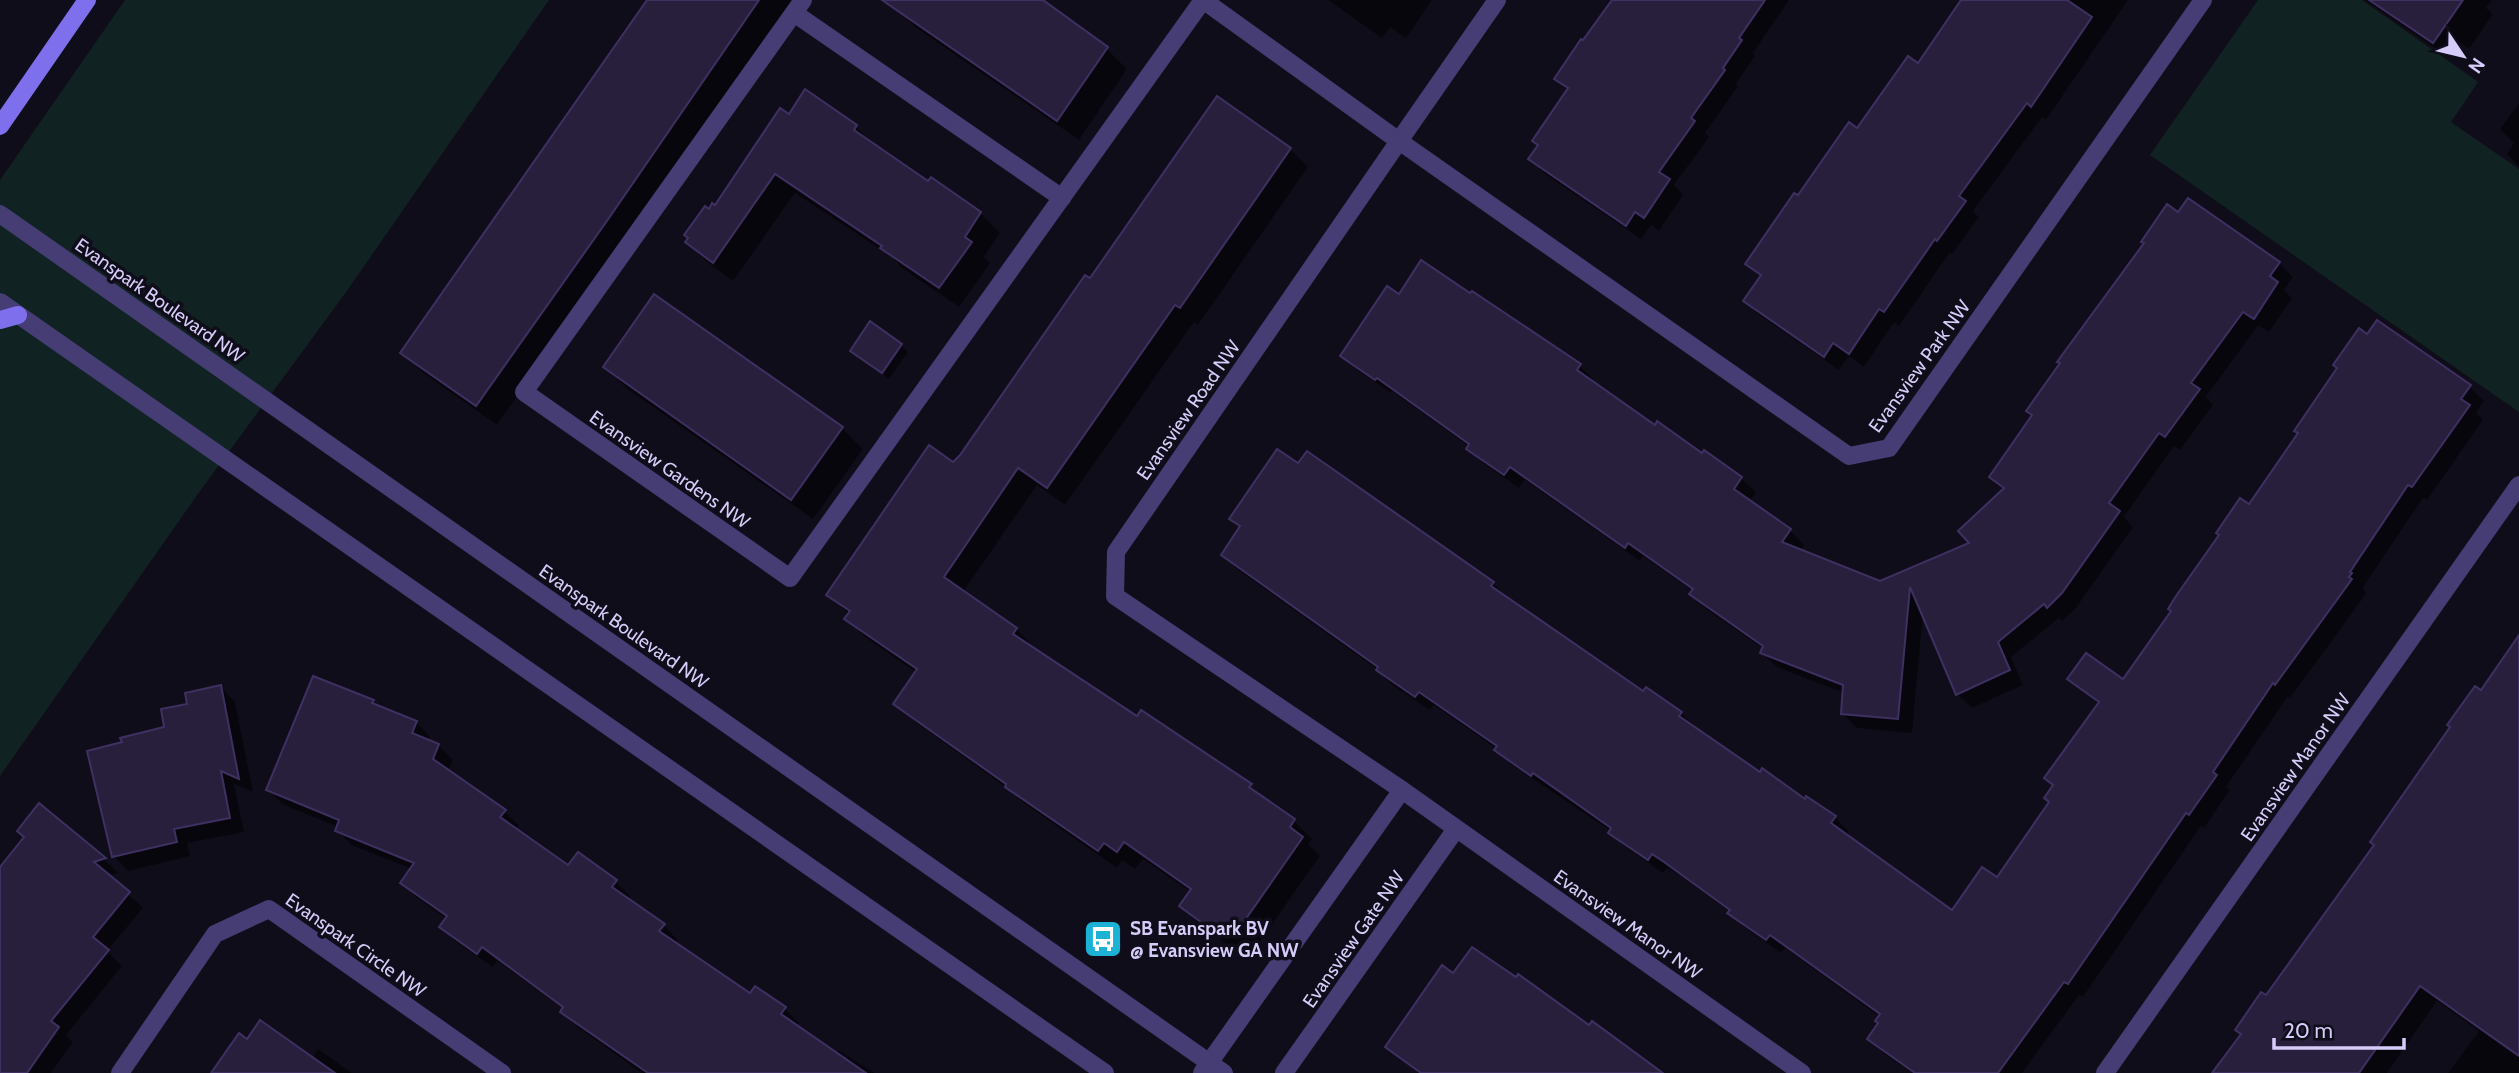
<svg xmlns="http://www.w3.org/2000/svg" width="2519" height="1073" font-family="Cabin,sans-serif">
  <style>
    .green { fill: #112223 }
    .shadow { fill: #0007 }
    .building { fill: #281f3d; stroke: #3f3062; stroke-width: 2 }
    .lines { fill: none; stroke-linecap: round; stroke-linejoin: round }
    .minor { stroke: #453d74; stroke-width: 18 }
    .tertiary { stroke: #453d74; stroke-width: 18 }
    .secondary { stroke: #7e6fed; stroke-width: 18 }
    .labels { text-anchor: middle; stroke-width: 7; stroke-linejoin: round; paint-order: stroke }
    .street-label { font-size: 19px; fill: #d6ccf9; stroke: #100d1a }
    .poi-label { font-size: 19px; font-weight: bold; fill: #d6ccf9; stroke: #100d1a; text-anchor: start }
  </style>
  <rect width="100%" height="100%" fill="#100d1a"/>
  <!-- green -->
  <g class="green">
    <path d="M125,0H549L344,295L200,491L0,776V180Z"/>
    <path d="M2258,0H2362L2478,82L2451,122L2519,169V412L2150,155Z"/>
  </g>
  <!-- shadow -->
  <g class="shadow">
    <path d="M650,0H795L497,425L423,373L402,352Z"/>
    <path d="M899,0H1036L1106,48L1127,69L1079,140L915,27L894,6Z"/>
    <path d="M1328,0H1432L1406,38L1390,27L1382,38Z"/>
    <path d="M1614,0H1789L1753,53L1755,56L1736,84L1738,86L1705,133L1709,137L1674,185L1683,195L1659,231L1651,225L1641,239L1545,174L1530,159L1568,91L1556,78Z"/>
    <path d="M1963,0H2128L2046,120L2042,117L1973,211L1979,217L1952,254L1950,252L1899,326L1894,322L1864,367L1849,356L1839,370L1759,315L1745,301L1761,277L1748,264L1798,198L1919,65Z"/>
    <path d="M2365,0H2492L2486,8L2493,14L2469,49L2458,42L2448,57Z"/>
    <path d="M806,92L856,127L876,146L929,183L980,213L1000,233L984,257L990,263L959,307L902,268L892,257L795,193L733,281L707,262L687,242L709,211L715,207L789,117Z"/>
    <path d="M2519,103V167L2507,154L2514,143L2500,129Z"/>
    <path d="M1290,149L1308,167L1198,325L1194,322L1065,505L1037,485L963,592L1016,629L1034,647L1033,649L1137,719L1250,785L1267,802L1294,821L1312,839L1308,844L1320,856L1254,950L1242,941L1235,950L1199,924L1181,906L1191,892L1143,859L1135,869L1122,860L1117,868L1025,804L1011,791L914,721L896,703L917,673L865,637L847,619L850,615L829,595L954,465L1091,281Z"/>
    <path d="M2279,263L2293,277L2284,290L2292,298L2269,332L2258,325L2206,397L2213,405L2180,450L2174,446L2124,517L2133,527L2076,608L2062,621L2059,618L2011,657L2023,685L1972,708L1957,694L1923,613L1912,733L1857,728L1842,713L1844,693L1777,667L1762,653L1764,649L1706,609L1691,594L1693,591L1643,556L1640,561L1525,480L1519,488L1483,463L1468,449L1470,447L1392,391L1391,393L1357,370L1342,355L1399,296L1579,365L1594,380L1592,383L1655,427L1741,478L1756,492L1749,502L1790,530L1804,545L1800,551L1880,583L1972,543L2004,491L1991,477L2034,416L2028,411L2084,326Z"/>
    <path d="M2378,322L2470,387L2484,401L2476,413L2483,420L2427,500L2423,498L2363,587L2366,594L2290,698L2288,696L2226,787L2230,790L2204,828L2201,826L2083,997L2079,995L2022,1073H1912L1883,1053L1869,1039L1880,1023V1017L1785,948L1781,953L1744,927L1730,912L1681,876L1667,868L1663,873L1625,847L1610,832L1611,831L1511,764L1497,749L1434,705L1430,710L1392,685L1378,670L1237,569L1223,554L1241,529L1231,519L1493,583L1507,597L1644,693L1681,713L1696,727L1760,774L1835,817L1849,832L1846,836L1952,912L1997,879L2051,802L2100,705L2070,679L2124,681Z"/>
    <path d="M901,345L908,352L889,379L852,351Z"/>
    <path d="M605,367L842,428L863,449L813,519L626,388Z"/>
    <path d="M2519,638V1073H2448L2479,1031L2437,1001L2387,1073H2214Z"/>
    <path d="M221,687L235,702L253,792L234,784L244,832L187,843L190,856L128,871L114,856L124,744L166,728L189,705Z"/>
    <path d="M373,701L379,707L416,722L430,737L428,741L438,745L453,760L448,772L504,811L519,825L515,830L569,868L616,882L630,896L628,899L663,925L678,940L675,944L751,995L756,988L785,1009L799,1023L797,1027L835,1054L838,1050L875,1073H642L576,1026L562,1012L564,1009L497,961L493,967L456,942L441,927L447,919L416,897L402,883L412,869L351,845L337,830L338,827L282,804L268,789Z"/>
    <path d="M40,806L105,860L118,873L108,876L143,908L107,951L122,966L66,1035L73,1042L51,1073H0V876L26,837Z"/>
    <path d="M1454,976L1589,1027L1640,1058L1642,1056L1666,1073H1418L1387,1047Z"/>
    <path d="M248,1042L312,1059L318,1049L352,1073H213Z"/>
  </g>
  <!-- building -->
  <g class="building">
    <path d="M647,0H759L609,218L476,406L400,353Z"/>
    <path d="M882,0H1043L1108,47L1057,121Z"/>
    <path d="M1612,0H1765L1739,38L1742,40L1723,68L1725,70L1691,118L1695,121L1659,172L1670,179L1644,218L1635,212L1626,226L1528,159L1538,145L1532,141L1568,88L1554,79L1581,39L1583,40Z"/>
    <path d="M1961,0H2067L2092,17L2031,107L2027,103L1959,196L1966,201L1937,241L1935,239L1884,312L1879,309L1849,354L1833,343L1824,357L1743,301L1761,275L1745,264L1794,193L1798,195L1849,122L1857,128L1908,56L1918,63Z"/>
    <path d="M2369,0H2463L2433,43Z"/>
    <path d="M805,89L857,125L854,130L928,181L931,177L981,212L965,237L972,242L939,288L880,248L882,246L775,174L713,263L685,242L688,238L684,235L705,206L709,209L712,203L715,205L780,108L789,114Z"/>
    <path d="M1217,96L1291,148L1180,308L1175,305L1047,488L1018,468L944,577L1017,628L1013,634L1137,716L1141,710L1252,784L1249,787L1295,819L1290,827L1303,837L1236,933L1223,924L1216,933L1179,906L1191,889L1124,842L1117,852L1104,843L1098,851L1005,787L1006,784L893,704L917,669L844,619L850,611L826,595L929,445L953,462L960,455L1085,275L1090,278Z"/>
    <path d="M2188,198L2280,262L2270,276L2278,282L2254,319L2243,312L2191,383L2200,389L2165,437L2159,433L2109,503L2120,511L2062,593L2047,608L2044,604L1998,642L2010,670L1956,695L1910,587L1898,719L1841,714L1843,685L1760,653L1763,646L1689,594L1693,589L1628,543L1625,548L1510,467L1504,475L1466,449L1469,444L1377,378L1375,380L1340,356L1387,286L1399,294L1421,260L1470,293L1472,291L1581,364L1577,370L1655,425L1657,421L1702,453L1704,450L1742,477L1734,489L1791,529L1782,542L1880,581L1969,543L1958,531L2004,488L1989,477L2032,415L2026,411L2060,363L2057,362L2144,243L2141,242L2167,204L2178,212Z"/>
    <path d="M654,294L843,427L791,500L603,367Z"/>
    <path d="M2377,320L2471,385L2461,399L2470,405L2412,487L2408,485L2350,572L2352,573L2349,577L2352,579L2275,685L2273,683L2213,772L2217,775L2189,815L2186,813L2068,984L2064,982L1998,1073H1915L1867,1039L1878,1023L1875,1021L1880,1014L1770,935L1766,940L1727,913L1730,910L1664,862L1652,854L1648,860L1608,833L1611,828L1533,773L1531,776L1494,750L1497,746L1419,692L1415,697L1376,670L1378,667L1221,555L1240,526L1229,519L1277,449L1298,463L1307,451L1494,582L1491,586L1643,691L1646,687L1682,712L1679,716L1760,772L1762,768L1805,799L1806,796L1836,816L1831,823L1952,910L1982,867L1997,877L2049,802L2044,798L2053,785L2044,778L2099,702L2067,679L2086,653L2123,679L2171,611L2168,609L2176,596L2219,535L2216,533L2240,498L2249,504L2298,433L2294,431L2337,368L2333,365L2359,328L2367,334Z"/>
    <path d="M870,321L902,344L882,373L850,351Z"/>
    <path d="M2519,635V1056L2420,986L2359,1073H2212L2241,1034L2235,1030L2261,992L2266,995L2374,845L2370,842L2450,727L2447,725L2475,686L2481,690Z"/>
    <path d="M313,676L374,700L372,703L417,721L412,733L439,744L433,759L506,810L500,817L568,865L578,852L617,880L612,887L665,924L659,931L750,993L755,986L786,1007L781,1014L866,1073H648L560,1012L563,1007L482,947L477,954L439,927L447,916L400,883L414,863L335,831L339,820L266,790Z"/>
    <path d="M221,685L239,779L221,771L230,818L174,829L177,842L112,857L87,751L122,742L120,738L164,727L161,709L187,704L185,693Z"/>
    <path d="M39,803L106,858L94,862L130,892L93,937L109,950L51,1021L59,1027L27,1073H0V867L24,837L17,831Z"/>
    <path d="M1472,947L1516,977L1518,974L1589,1025L1592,1021L1663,1073H1421L1385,1047L1442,965L1453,973Z"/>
    <path d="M260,1020L335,1073H211L239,1033L247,1039Z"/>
  </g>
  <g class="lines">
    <!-- minor -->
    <g class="minor">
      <path d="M803,0L524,392L790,578L1203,0"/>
      <path d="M1203,0L1399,141L1116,552L1115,596L1402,790L1802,1073"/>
      <path d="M1497,0L1399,141L1849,456L1889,448L2203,0"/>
      <path d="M794,13L1062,198"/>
      <path d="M120,1073L215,934L269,909L502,1073"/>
      <path d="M1202,1073L1402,790"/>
      <path d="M1284,1073L1456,829"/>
      <path d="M2105,1073L2519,485"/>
    </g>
    <!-- tertiary -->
    <g class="tertiary">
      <path d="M0,214L1224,1073"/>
      <path d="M0,302L1105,1073"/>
    </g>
    <!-- secondary -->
    <g class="secondary">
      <path d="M0,126L87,0"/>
      <path d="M0,320L18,315"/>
    </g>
  </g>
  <!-- icons -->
  <defs>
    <g id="bus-square" transform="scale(2.0125)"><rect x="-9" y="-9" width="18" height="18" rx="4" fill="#1bb2d6" stroke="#100d1a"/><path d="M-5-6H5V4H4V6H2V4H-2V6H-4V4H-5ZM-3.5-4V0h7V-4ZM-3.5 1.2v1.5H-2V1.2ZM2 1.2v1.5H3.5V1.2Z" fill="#fff"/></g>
  </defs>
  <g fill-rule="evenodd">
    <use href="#bus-square" x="1103" y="939"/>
  </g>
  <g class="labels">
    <!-- street labels -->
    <g class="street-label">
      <text transform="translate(160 300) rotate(35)" y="7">Evanspark Boulevard NW</text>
      <text transform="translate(1919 366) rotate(-54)" y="7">Evansview Park NW</text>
      <text transform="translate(1188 410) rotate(-55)" y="7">Evansview Road NW</text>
      <text transform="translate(670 469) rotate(35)" y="7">Evansview Gardens NW</text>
      <text transform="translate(624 626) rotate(35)" y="7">Evanspark Boulevard NW</text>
      <text transform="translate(2295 767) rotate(-55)" y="7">Evansview Manor NW</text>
      <text transform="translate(1628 924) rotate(35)" y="7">Evansview Manor NW</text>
      <text transform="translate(1353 939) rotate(-55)" y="7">Evansview Gate NW</text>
      <text transform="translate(356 945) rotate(35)" y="7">Evanspark Circle NW</text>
    </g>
    <!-- poi labels -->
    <g class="poi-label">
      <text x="1130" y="935">SB Evanspark BV<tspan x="1130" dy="22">@ Evansview GA NW</tspan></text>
    </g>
  </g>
  <!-- north arrow -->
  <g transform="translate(2463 56) rotate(125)" stroke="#100d1a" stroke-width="5" paint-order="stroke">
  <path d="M0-5L12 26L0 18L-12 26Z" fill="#d6ccf9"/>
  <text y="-10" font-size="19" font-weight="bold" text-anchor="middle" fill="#d6ccf9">N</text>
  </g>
  <!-- scale -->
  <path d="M2274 1038v10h130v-10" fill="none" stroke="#d6ccf9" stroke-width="3.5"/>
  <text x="2284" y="1038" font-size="21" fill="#d6ccf9" stroke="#100d1a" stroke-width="5" paint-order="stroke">20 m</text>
</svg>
